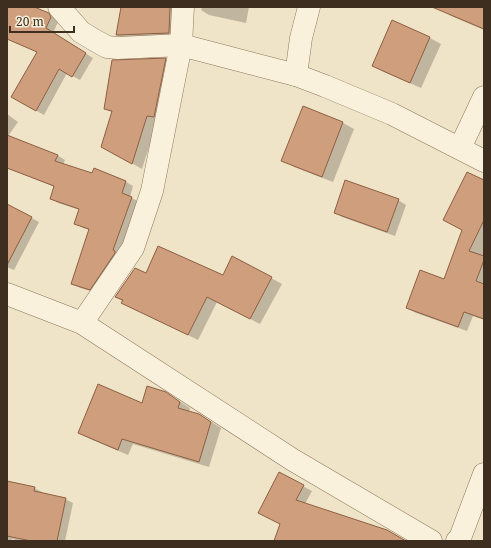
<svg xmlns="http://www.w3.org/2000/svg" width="491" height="548" font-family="'Noto Serif',serif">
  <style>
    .shadow { fill: #0003 }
    .building { fill: #cf9f7d; stroke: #8d5f41 }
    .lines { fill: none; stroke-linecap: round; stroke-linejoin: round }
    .minor-casing { stroke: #8d765c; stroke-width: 23 }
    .minor { stroke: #faf1dc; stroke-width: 22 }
  </style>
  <rect width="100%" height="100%" fill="#f0e4c8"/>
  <!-- shadow -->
  <g class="shadow">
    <path d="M7,7H32L48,14L56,19L58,22L53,33L93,58L80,80L67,73L44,115L12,97L38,52L7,38Z"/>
    <path d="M122,7H176L180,39L128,41L117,35Z"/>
    <path d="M202,7H249L246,23L209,15L201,10Z"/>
    <path d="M445,7H484V30L451,16L443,11Z"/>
    <path d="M393,22L430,38L441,44L421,88L384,72L373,66Z"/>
    <path d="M165,59L175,65L142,169L102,146L113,113L105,109Z"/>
    <path d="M304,108L343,123L354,129L333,182L294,167L283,160Z"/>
    <path d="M7,114L18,122L8,136L57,155L65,160L63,165L93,175L94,170L126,182L133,186L130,197L139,202L122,257L98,293L80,288L72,283L89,230L83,228L75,223L80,210L58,203L51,198L55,187L7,168Z"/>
    <path d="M484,181V320L473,316L467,331L416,313L407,308L445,280Z"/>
    <path d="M398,200L406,205L395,236L342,217L335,212Z"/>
    <path d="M7,205L39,222L14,270L7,267Z"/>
    <path d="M146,275L271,278L282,284L260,324L217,302L198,340L133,308L116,297Z"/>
    <path d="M176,399L190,408L189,412L210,421L221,428L209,467L133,444L128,455L90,439L79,433L143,404Z"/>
    <path d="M280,474L312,491L305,504L383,529H384L404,541H275L281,524Z"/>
    <path d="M7,483L34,488L42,492V494L65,499L73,503L65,541H20L12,539V541H7Z"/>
  </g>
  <!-- building -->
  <g class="building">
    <path d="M7,7H34L49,13L51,17L46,28L86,53L72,77L59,69L36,111L11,97L37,52L7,39Z"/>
    <path d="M121,7H170L169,33L116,35Z"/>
    <path d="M432,7H484V29Z"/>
    <path d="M392,20L430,37L410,83L372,66Z"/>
    <path d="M166,58L154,117L147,116L132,164L101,147L112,111L104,109L112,60Z"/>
    <path d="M303,106L343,122L322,177L281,161Z"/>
    <path d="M7,135L58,155L55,161L92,173L94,168L126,181L122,193L132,197L113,250L115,251V253L90,290L71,284L89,229L74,224L79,209L50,199L54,186L7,168Z"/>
    <path d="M467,172L484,180V220L469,251L484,256V260L476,281L484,284V319L464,312L458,327L406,308L420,270L444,279L462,230L443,220Z"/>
    <path d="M345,180L399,199L387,232L334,213Z"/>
    <path d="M7,204L32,217L7,265Z"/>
    <path d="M158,246L223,275L232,256L272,277L250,319L207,297L188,335L121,303L123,300L115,297L135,268L146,273Z"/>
    <path d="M98,384L142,403L147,386L166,392L180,402L178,408L199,414L211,422L199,462L122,439L118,450L78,433Z"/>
    <path d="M279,472L304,485L296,500L387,530L406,541H274L280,524L258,513Z"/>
    <path d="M7,481L35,487L34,491L66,498L57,541H31L7,536Z"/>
  </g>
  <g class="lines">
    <!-- minor casing -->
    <g class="minor-casing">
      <g id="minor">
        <path d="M59,7L81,32L96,41L107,47L118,48L181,45L296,75L325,86L392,114L484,161"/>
        <path d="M296,75L301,38L309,7"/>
        <path d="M460,148L484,97"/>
        <path d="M7,294L82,323L293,460L431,541"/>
        <path d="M82,323L133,248L152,191L181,45L183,7"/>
        <path d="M457,541L460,538L484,474"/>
      </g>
    </g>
    <!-- minor -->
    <use href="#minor" class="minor"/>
  </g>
  <!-- border -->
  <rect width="491" height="548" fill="none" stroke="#3d2e20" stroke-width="16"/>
  <!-- scale -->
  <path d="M10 26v6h64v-6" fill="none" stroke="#3d2e20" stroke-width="2"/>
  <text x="16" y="26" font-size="12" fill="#3d2e20" stroke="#f7eed8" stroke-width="3" paint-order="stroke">20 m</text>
</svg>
